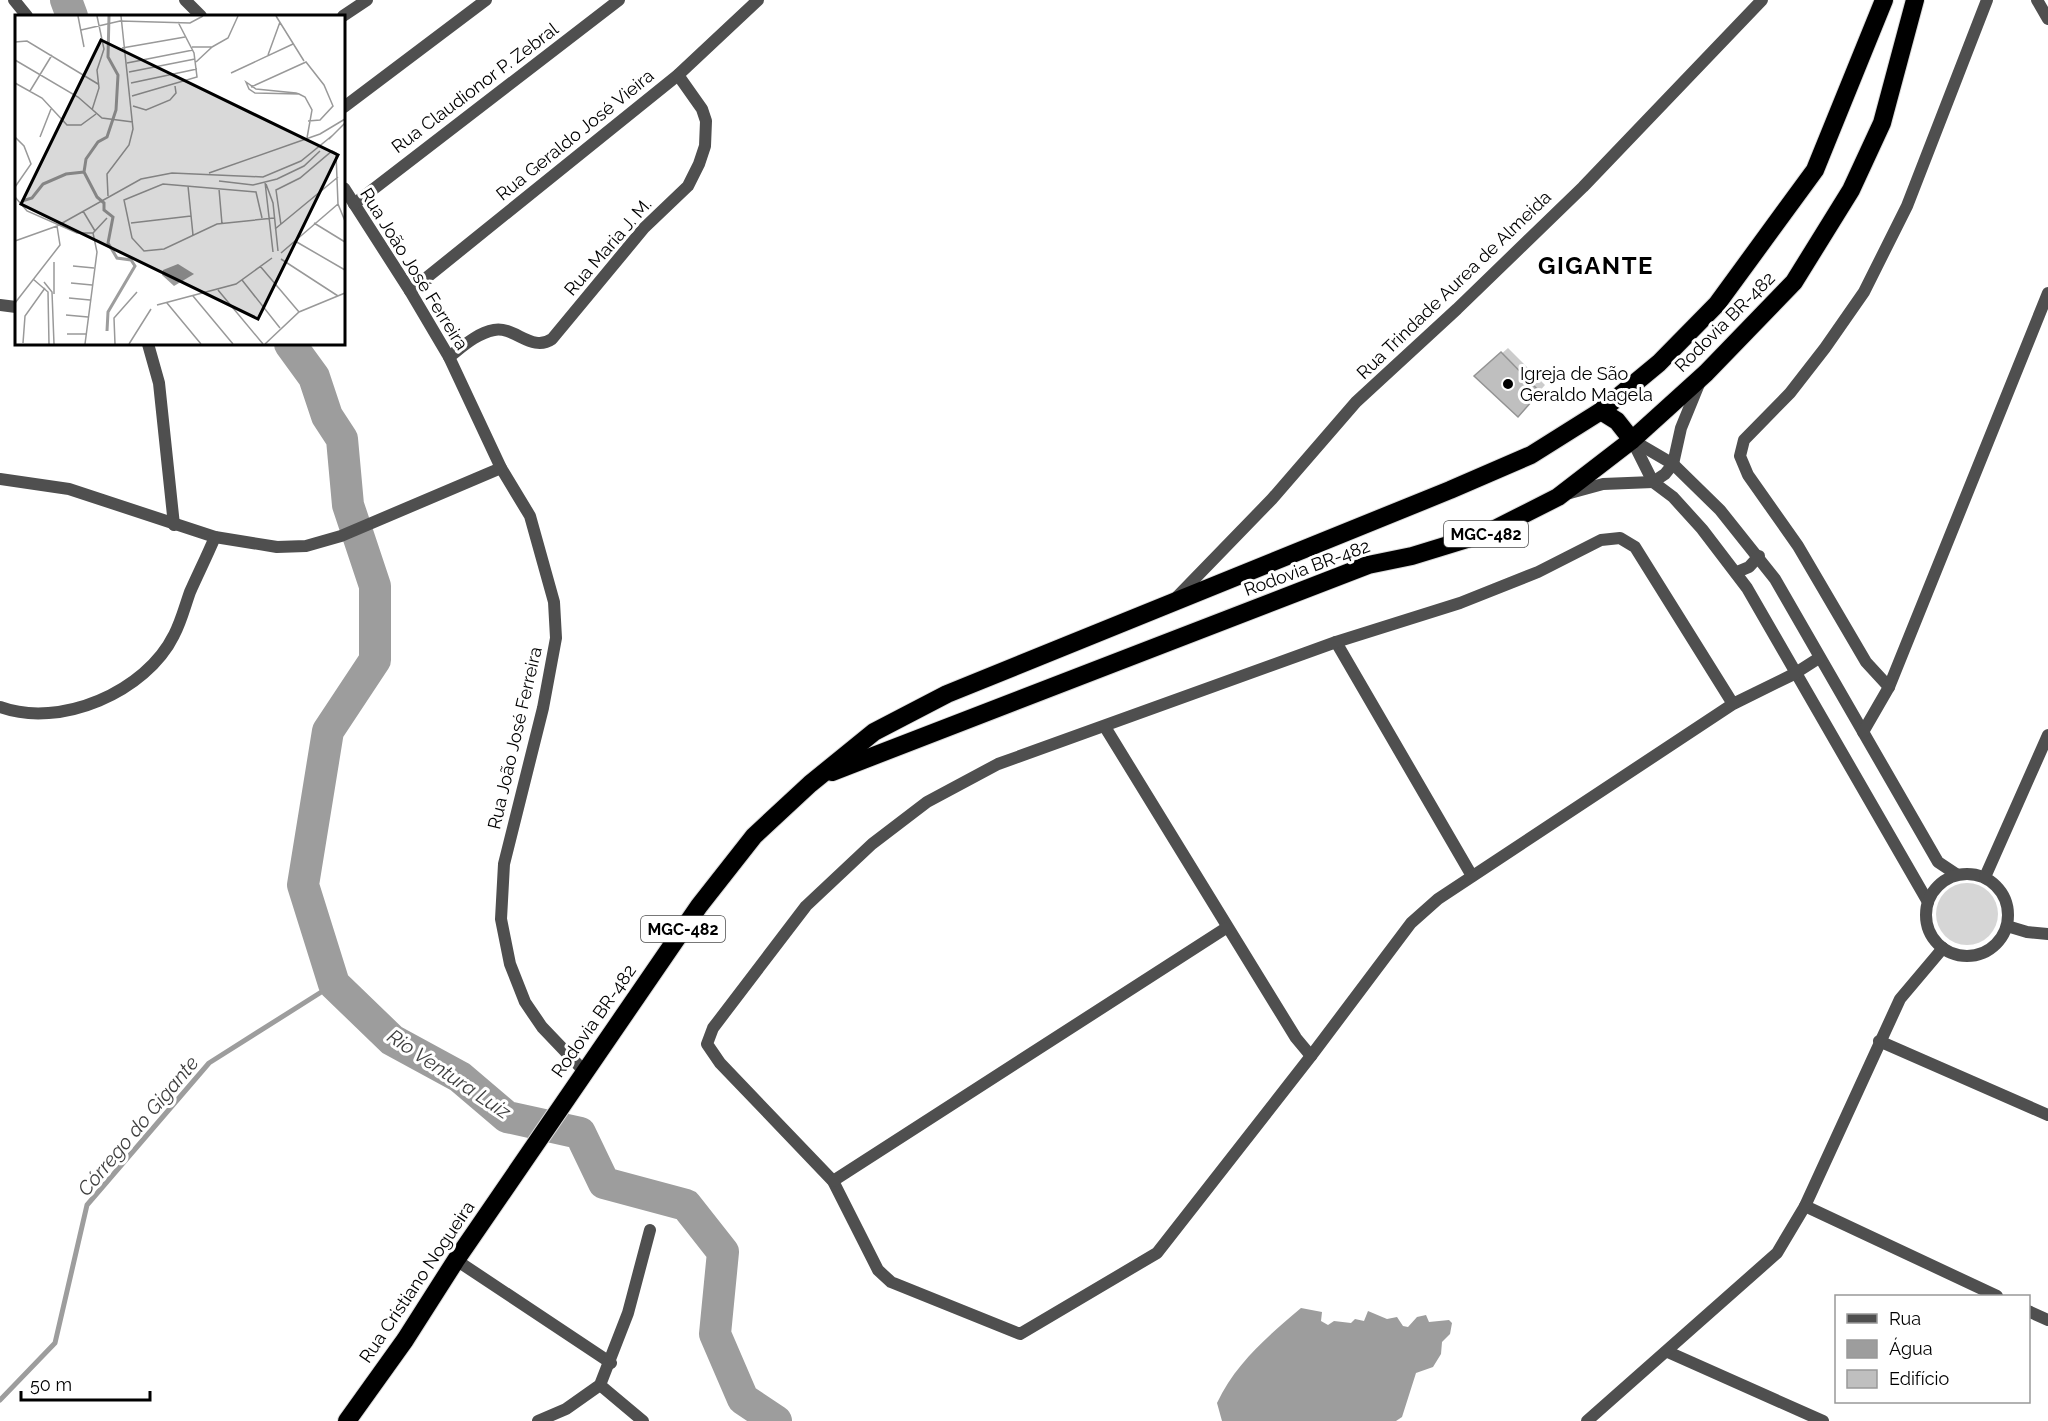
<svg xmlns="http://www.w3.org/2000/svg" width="2048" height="1421" font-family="Raleway,sans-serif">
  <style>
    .green { fill: #d6d6d6 }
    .water { fill: #9d9d9d }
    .shadow { fill: #0003 }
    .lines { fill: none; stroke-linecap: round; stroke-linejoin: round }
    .stream { stroke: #9d9d9d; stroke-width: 5 }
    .river { stroke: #9d9d9d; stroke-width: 32 }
    .building { fill: #bfbfbf; stroke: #939393; stroke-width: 1.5 }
    .highway-casing { stroke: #dbdbdb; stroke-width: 20 }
    .street { stroke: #4f4f4f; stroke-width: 12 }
    .highway { stroke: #000; stroke-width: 18 }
    .poi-dot { fill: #000; stroke: #fff; stroke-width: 2 }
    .labels { text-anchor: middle; stroke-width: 6; stroke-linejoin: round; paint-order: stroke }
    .shield { fill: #fff; stroke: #4c4c4c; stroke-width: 1.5 }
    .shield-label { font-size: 16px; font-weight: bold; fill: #000 }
    .street-label { font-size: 18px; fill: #000; stroke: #fff }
    .poi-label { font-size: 18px; fill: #000; stroke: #fff; text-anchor: start }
    .water-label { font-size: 20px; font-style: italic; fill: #3e3e3e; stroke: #fff }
    .district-label { font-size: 24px; font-weight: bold; letter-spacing: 1.5px; fill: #000; stroke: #fff }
    .inset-river { fill: none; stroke: #9d9d9d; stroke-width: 3 }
    .inset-road { fill: none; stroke: #999; stroke-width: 1.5 }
    .view { fill: #000; fill-opacity: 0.15; stroke: #000; stroke-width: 3 }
    .inset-edge { fill: none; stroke: #000; stroke-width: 3 }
  </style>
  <rect width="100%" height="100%" fill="#fff"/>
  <!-- green -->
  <circle class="green" cx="1967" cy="914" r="31"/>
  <!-- water -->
  <path class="water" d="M1301,1308L1322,1312L1321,1321L1328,1325L1334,1321L1351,1323L1355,1319L1364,1321L1368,1311L1387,1319L1397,1317L1403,1326L1408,1327L1417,1317L1426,1315L1429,1322L1449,1320L1452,1323L1450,1334L1442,1342L1441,1354L1433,1367L1416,1373L1402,1417L1396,1421H1222L1217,1403C1236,1363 1267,1337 1301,1308Z"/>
  <!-- shadow -->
  <path class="shadow" d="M1508,348L1545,385L1524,409L1482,371Z"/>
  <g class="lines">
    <!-- stream -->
    <path class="stream" d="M0,1400L55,1343L87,1205L209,1063L334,984"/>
    <!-- river -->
    <g class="river">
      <path d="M66,0L72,16"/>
      <path d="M290,344L314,377L327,416L342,439L348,505L375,586V660L328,731L303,885L334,984L392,1040L460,1077L507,1117L580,1133L604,1183L686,1205L723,1252L715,1334L743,1399L776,1421"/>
    </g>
  </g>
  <!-- building -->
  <path class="building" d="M1501,352L1540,392L1518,417L1474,376Z"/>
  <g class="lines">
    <!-- highway casing -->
    <g class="highway-casing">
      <g id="highway">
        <path d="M1601,411L1617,421L1632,440"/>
        <path d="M832,772L1368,565L1412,556L1487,533L1558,497L1632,440L1706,373L1794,282L1851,190L1882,123L1915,0"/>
        <path d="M347,1421L405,1340L456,1260L699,906L754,836L810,784L874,732L947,694L1450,490L1531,455L1601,411L1659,363L1717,304L1815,170L1884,0"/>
      </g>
    </g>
    <!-- street -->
    <g class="street">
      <path d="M14,0L27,16"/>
      <path d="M185,0L201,16"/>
      <path d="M2037,0L2048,19"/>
      <path d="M343,16L367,0"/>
      <path d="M344,107L486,0"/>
      <path d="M344,188L410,291L449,357L501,468L530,516L554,602L556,638L543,708L504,864L501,919L510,964L525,1002L542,1027L584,1071"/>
      <path d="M354,204L619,0"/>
      <path d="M410,291L678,75L758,0"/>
      <path d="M0,305L16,307"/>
      <path d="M148,344L159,383L174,525"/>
      <path d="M449,357C462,347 477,333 494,330C515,326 532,353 552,339L644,228L688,186L699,164L705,146L706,121L702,109L678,75"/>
      <path d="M1632,440L1653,482L1673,497L1702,529L1747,588L1928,902"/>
      <path d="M1632,440L1673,464L1720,510L1775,579L1938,862L1956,874"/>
      <path d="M0,479L69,489L215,537L277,547L306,546L341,536L501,468"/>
      <path d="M1570,493L1603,484L1653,482L1665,474L1673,464L1681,428L1699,384"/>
      <path d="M1737,572L1749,567L1759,556"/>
      <path d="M1175,599L1272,499L1356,402L1457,309L1583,187L1762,0"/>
      <path d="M1336,642L1472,876"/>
      <path d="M1889,687L1866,662L1798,546L1748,475L1740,456L1744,440L1790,393L1825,348L1864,292L1907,206L1987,0"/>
      <path d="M1733,704L1635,547L1620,538L1601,540L1538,572L1460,603L1336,642L998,764L927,802L872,844L806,906L713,1028L707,1044L720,1063L833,1181L878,1270L891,1282L1020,1334L1157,1253L1311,1056L1411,923L1438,899L1733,704L1794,674L1819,658"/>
      <path d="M0,707C60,729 146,692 174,635C181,622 185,606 190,592C198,574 207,556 215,537"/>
      <path d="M1105,727L1296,1038L1311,1056"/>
      <path d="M1863,732L1889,687L2048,293"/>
      <circle cx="1967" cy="915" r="41"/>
      <path d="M1985,877L2048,735"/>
      <path d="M2007,926L2027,932L2048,934"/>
      <path d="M1879,1041L2048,1115"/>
      <path d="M833,1181L1226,928"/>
      <path d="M1805,1206L1997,1296"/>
      <path d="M456,1260L611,1363"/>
      <path d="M2028,1311L2048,1320"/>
      <path d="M1668,1352L1823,1421"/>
      <path d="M600,1385L643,1421"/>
      <path d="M538,1421L566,1409L600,1385L628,1313L650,1230"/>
      <path d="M1587,1421L1777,1253L1805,1206L1900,999L1943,948"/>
    </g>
    <!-- highway -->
    <use href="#highway" class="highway"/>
  </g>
  <!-- markers -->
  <circle class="poi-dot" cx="1508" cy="384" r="6"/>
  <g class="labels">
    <!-- shield labels -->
    <g class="shield">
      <rect x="1444" y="521" width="84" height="26" rx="4.5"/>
      <rect x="641" y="916" width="84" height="26" rx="4.5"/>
    </g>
    <g class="shield-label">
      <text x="1486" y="540">MGC-482</text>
      <text x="683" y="935">MGC-482</text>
    </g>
    <!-- street labels -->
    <g class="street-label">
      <text transform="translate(475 88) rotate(-37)" y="6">Rua Claudionor P. Zebral</text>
      <text transform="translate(575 135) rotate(-39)" y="6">Rua Geraldo José Vieira</text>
      <text transform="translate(608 247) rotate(-49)" y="6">Rua Maria J. M.</text>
      <text transform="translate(414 269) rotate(58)" y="6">Rua João José Ferreira</text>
      <text transform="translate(1454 285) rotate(-44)" y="6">Rua Trindade Aurea de Almeida</text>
      <text transform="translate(1725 322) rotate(-45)" y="6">Rodovia BR-482</text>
      <text transform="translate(1307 568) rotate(-20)" y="6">Rodovia BR-482</text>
      <text transform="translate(515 738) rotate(-77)" y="6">Rua João José Ferreira</text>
      <text transform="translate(594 1021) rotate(-55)" y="6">Rodovia BR-482</text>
      <text transform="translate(417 1282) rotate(-56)" y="6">Rua Cristiano Nogueira</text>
    </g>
    <!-- poi labels -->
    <g class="poi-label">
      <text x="1520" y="380">Igreja de São<tspan x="1520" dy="21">Geraldo Magela</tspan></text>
    </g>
    <!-- water labels -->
    <g class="water-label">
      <text transform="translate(449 1074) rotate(34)" y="7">Rio Ventura Luiz</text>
      <text transform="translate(138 1126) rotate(-50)" y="7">Córrego do Gigante</text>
    </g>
    <!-- district labels -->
    <g class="district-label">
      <text x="1596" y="274">GIGANTE</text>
    </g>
  </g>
  <!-- overview -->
  <g transform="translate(15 15)">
    <rect width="330" height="330" fill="#fff"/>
    <path d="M163,249L179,259L159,271L147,260L148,255Z" fill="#9d9d9d"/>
    <path class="inset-river" d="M7,186L17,183L28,169L51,159L69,157M92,316L93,297L120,251L116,245L102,243L93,228L98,202L89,195V188L82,182L69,157L71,144L83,127L92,122L101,95L103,60L93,42L94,1"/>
    <path class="inset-road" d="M63,1L69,32M261,1L289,46M66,15L105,6L175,8L188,1M0,27L12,26L83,69M177,32H197L181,47M197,32L213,23L223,1M107,33L170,22M253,40L265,7M0,45L63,82L87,103L118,107M112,48L178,35M114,57L180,44M216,58L278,29M0,68L27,83L52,110H66L81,99M116,68L182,54M236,72L291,47L309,70L318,91L305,105L293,106M15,76L37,40M284,79L240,78L234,74L231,67L241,74L281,78L284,79L290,82L297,95L292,123M117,81L182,62L179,38L163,7M118,91L131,95L155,85L161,78L160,71M77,95L84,73L82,55L89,34L82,1M0,122L9,131L16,149L0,172M25,122L36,94M314,124L330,108M194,158L305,119L330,104M204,166L238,170L262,164L289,151L305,136M250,167L258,237M251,169L258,188L263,236M173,171L178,220M204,174L207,209M93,181L92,159L114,130L118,114L106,1M0,182L12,196L62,218H78L92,203M68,196L80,216M247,203L241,177L148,169L109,185L117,223L129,236L149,234L202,209L259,203M116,208L176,201M299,208L330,227M266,210L261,175L285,163L317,136L321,138L323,189L330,206M260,214L323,162M0,226L42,211L126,164L157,158L248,162L286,146L318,120M280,226L330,255M266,238L323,189M266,244L323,281M58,251L79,253M245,251L284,297M18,264L33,277L34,329M227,265L265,313M29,267L37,277L39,329M56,268L77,270M203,275L248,329M39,279V247M178,281L218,329M54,283L75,285M0,288L45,230L42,211M152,288L186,329M142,290L221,269L257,243M51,300L73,302M52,319H71M8,328L10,301L30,273M70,329L82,237L78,218M100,329L99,303L122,277M114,329L136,294M250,329L284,297L330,278"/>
    <path class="view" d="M86,25L323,140L243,304L6,189Z"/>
    <rect width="330" height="330" class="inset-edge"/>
  </g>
  <!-- legend -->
  <rect x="1835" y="1295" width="195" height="108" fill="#ffffff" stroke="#999999" stroke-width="1.5"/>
  <rect x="1847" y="1314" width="30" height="9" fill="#4f4f4f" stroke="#999999" stroke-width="1.5"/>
  <text x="1889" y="1325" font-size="18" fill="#000000">Rua</text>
  <rect x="1847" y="1340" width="30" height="18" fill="#9d9d9d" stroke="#999999" stroke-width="1.5"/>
  <text x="1889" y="1355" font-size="18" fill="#000000">Água</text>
  <rect x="1847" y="1370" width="30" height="18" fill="#bfbfbf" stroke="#999999" stroke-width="1.5"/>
  <text x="1889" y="1385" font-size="18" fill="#000000">Edifício</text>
  <!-- scale -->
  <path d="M21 1391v9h129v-9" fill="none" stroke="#000000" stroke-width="3"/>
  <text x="30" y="1391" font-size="18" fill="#000000" stroke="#ffffff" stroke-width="4.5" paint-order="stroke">50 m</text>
</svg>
